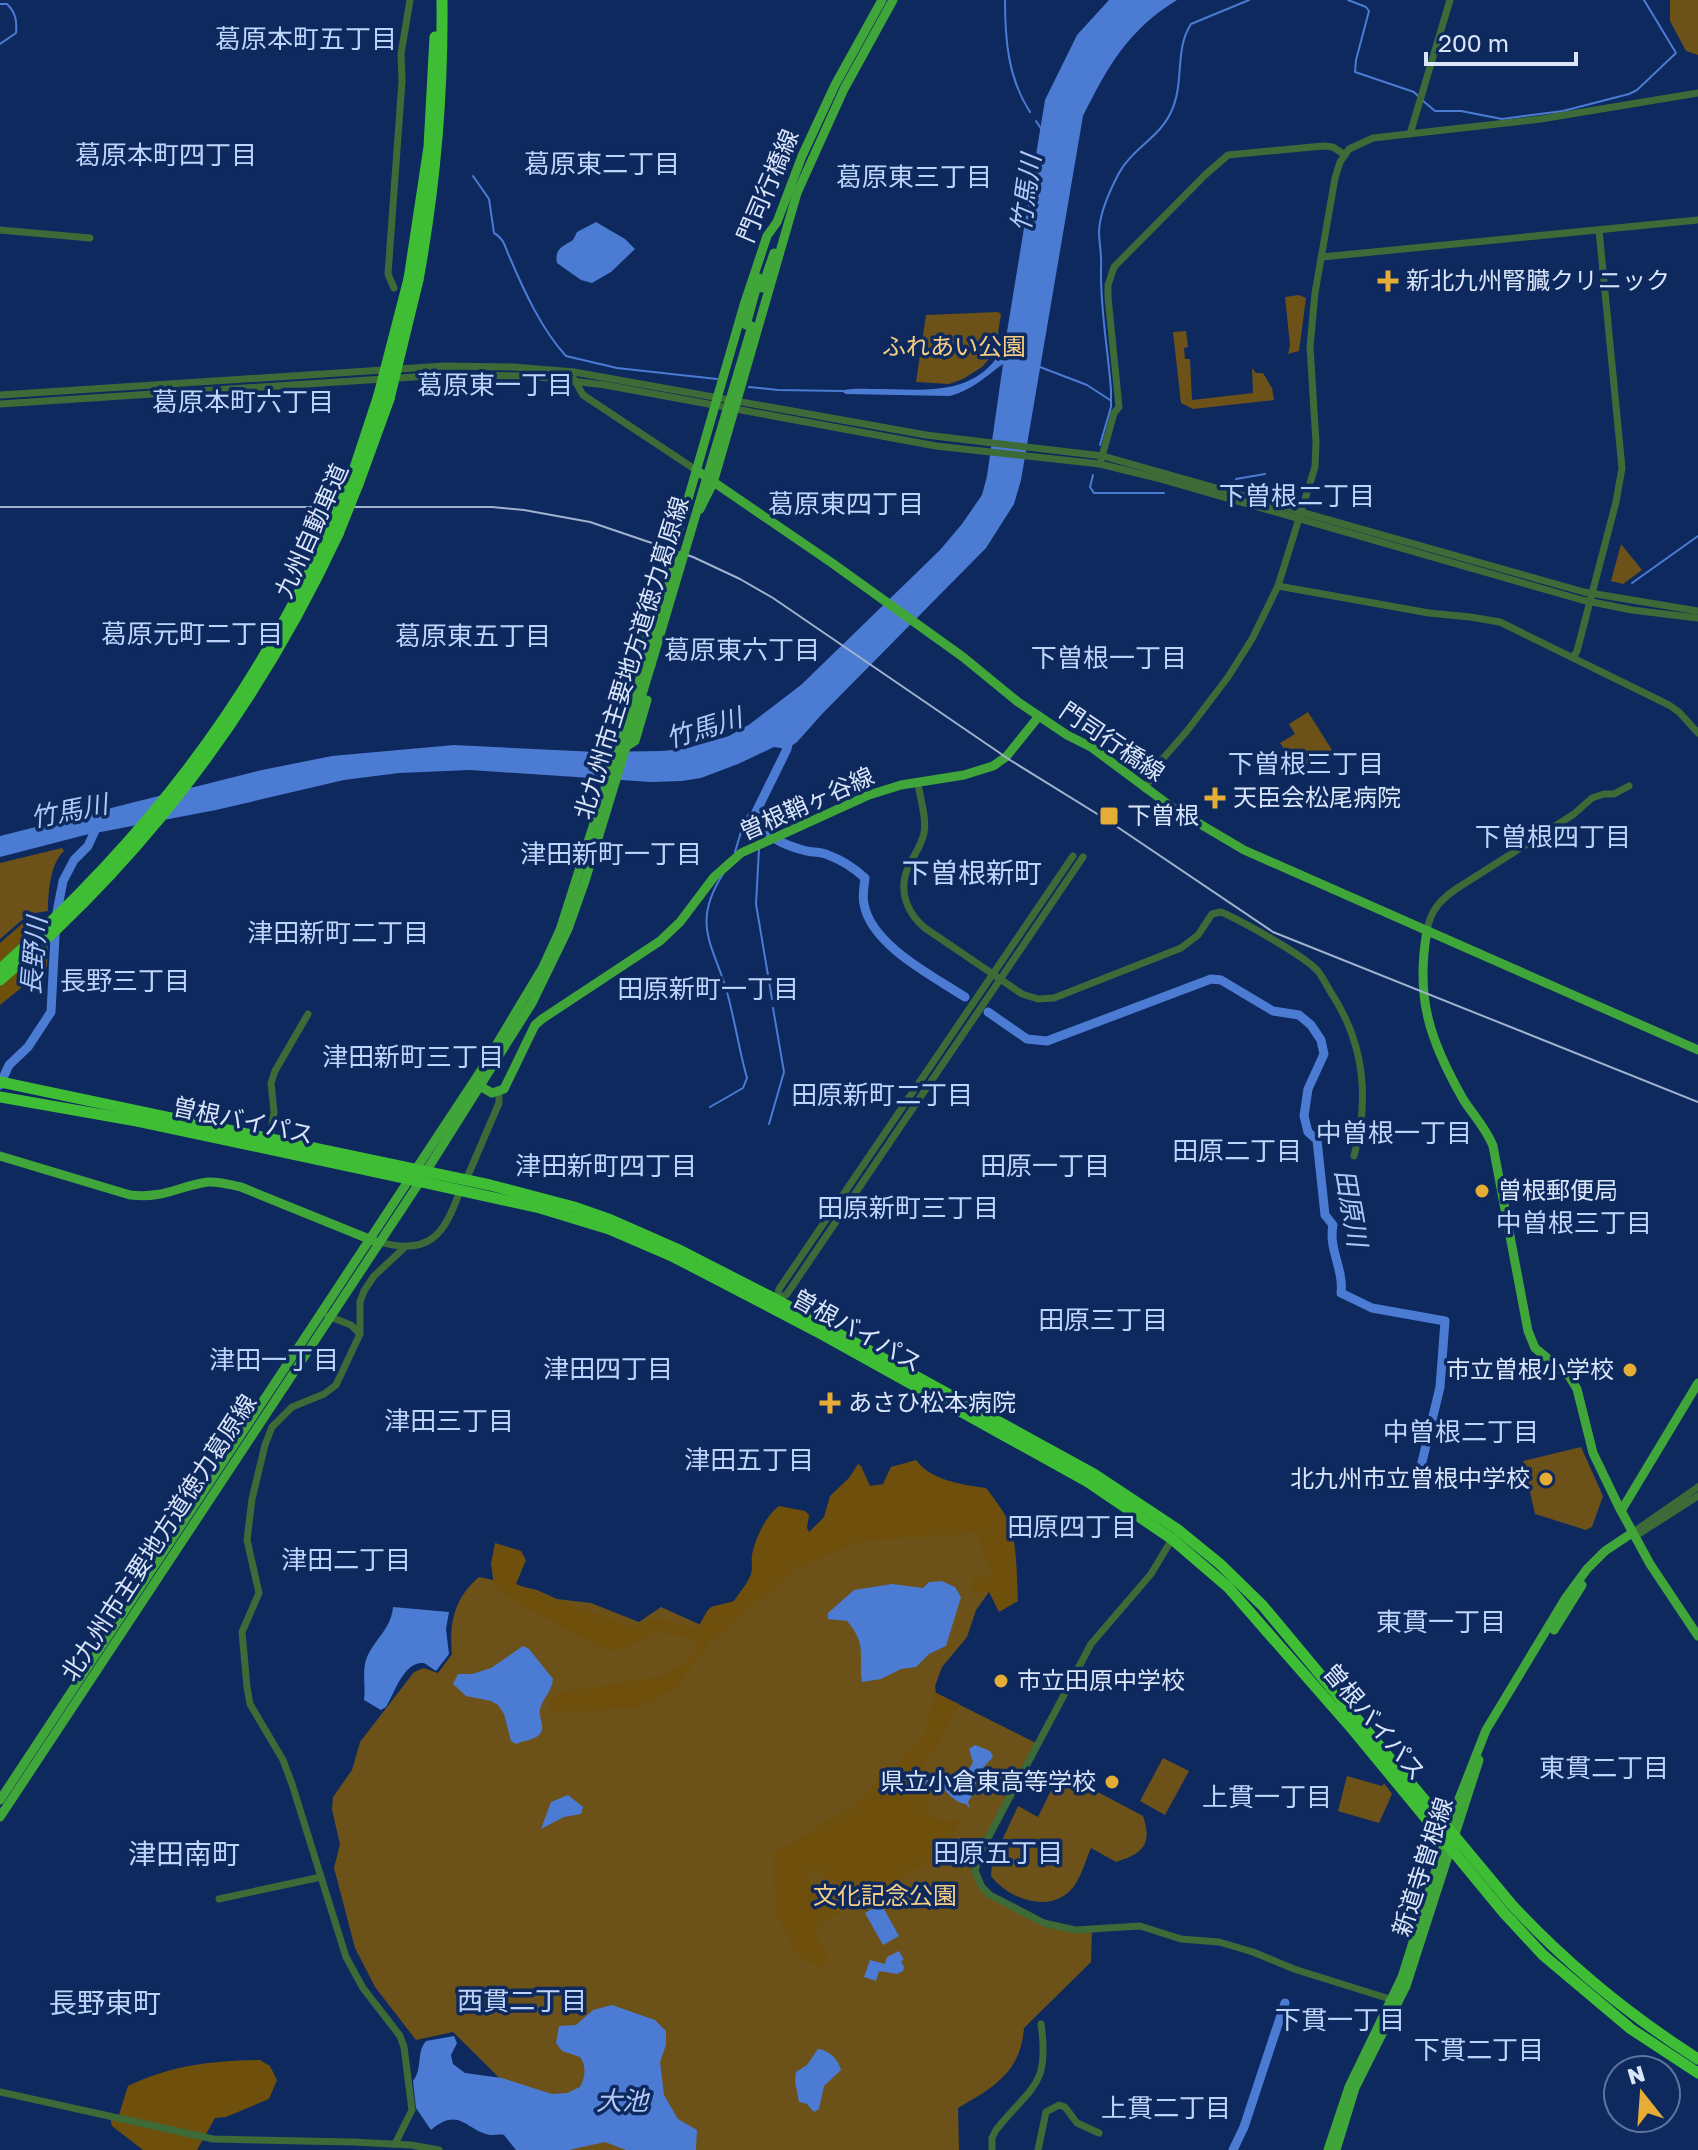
<svg xmlns="http://www.w3.org/2000/svg" width="1698" height="2150" font-family="'Golos Text','Noto Sans JP',sans-serif">
  <style>
    .green { fill: #6c5119 }
    .forest { fill: #6e500c }
    .water { fill: #4c7bd4 }
    .lines { fill: none; stroke-linecap: round; stroke-linejoin: round }
    .stream { stroke: #4c7bd4; stroke-width: 2 }
    .river { stroke: #4c7bd4; stroke-width: 9 }
    .major-tunnel { stroke: #2c4575; stroke-width: 9; stroke-dasharray: 9 4.5; stroke-linecap: butt }
    .minor { stroke: #3d6b38; stroke-width: 7 }
    .major { stroke: #41a639; stroke-width: 9 }
    .highway { stroke: #3fbe35; stroke-width: 11 }
    .rail { stroke: #a1b2cf; stroke-width: 2 }
    .major-bridge { stroke: #41a639; stroke-width: 9 }
    .highway-bridge { stroke: #3fbe35; stroke-width: 11 }
    .poi-dot { fill: #e5ad35; stroke: #0e295e; stroke-width: 3 }
    .labels { text-anchor: middle; stroke-width: 7; stroke-linejoin: round; paint-order: stroke }
    .street-label { font-size: 24px; fill: #d9e5f9; stroke: #0e295e }
    .poi-label { font-size: 24px; fill: #d9e5f9; stroke: #0e295e; text-anchor: start }
    .park-label { font-size: 24px; fill: #f7ce81; stroke: #0e295e }
    .neighbourhood-label { font-size: 26px; fill: #bdd4fb; stroke: #0e295e }
    .water-label { font-size: 26px; font-style: italic; fill: #afc9f7; stroke: #0e295e }
    .quarter-label { font-size: 28px; fill: #bdd4fb; stroke: #0e295e }
  </style>
  <rect width="100%" height="100%" fill="#0e295e"/>
  <!-- green -->
  <g class="green">
    <path d="M1670,0H1698V55L1686,51L1670,21Z"/>
    <path d="M1299,295L1306,298L1299,351L1288,354L1290,345L1285,297Z"/>
    <path d="M998,312L1001,314L995,352L982,367L963,379L949,384L916,382L926,315Z"/>
    <path d="M1186,331L1188,347L1184,348L1185,359H1190L1192,400L1253,393L1252,368L1256,373H1263L1272,388L1274,400L1193,409L1181,403L1173,332Z"/>
    <path d="M1621,544L1642,570L1623,584L1611,581Z"/>
    <path d="M1308,712L1332,750L1299,771L1280,743L1295,734L1289,724Z"/>
    <path d="M62,848L64,851C50,864 48,893 48,911L29,914L0,939V863Z"/>
    <path d="M1581,1447L1603,1496L1592,1527L1586,1530L1535,1514L1523,1461Z"/>
    <path d="M892,1525L976,1528L1002,1574L976,1610L967,1637L942,1667L935,1686L936,1693L1038,1744L980,1853L975,1871L982,1887L1044,1923L1092,1930L1091,1962L1024,2028C1021,2072 993,2088 958,2108L959,2150H553L550,2128L453,2032L416,2040L375,1987L355,1948L334,1868L340,1844L332,1810L333,1797L352,1770L360,1742L414,1672L424,1668L438,1673L452,1654C449,1624 454,1598 479,1577L537,1590L557,1599L591,1603L639,1622L661,1607L712,1630L793,1557Z"/>
    <path d="M1163,1758L1189,1771L1165,1815L1140,1801Z"/>
    <path d="M1060,1772L1143,1816C1153,1845 1142,1854 1116,1862L1091,1848C1086,1859 1083,1872 1076,1883C1056,1916 1010,1901 991,1876L992,1862L1018,1806L1038,1817Z"/>
    <path d="M1347,1776L1382,1786L1384,1783L1392,1794L1379,1823L1338,1811Z"/>
  </g>
  <!-- forest -->
  <g class="forest">
    <path d="M39,916L48,918L0,962V943L30,917Z"/>
    <path d="M48,943L47,967L0,1005V985Z"/>
    <path d="M916,1460C930,1480 963,1485 986,1488C994,1498 1002,1509 1008,1520C1017,1538 1017,1580 1018,1601L999,1612L989,1592H973L971,1586L974,1577L992,1574L975,1531L958,1535L865,1540L797,1568L709,1642L678,1685L658,1699L635,1708L551,1713L549,1705L557,1693L662,1676L682,1664L697,1649L695,1639L654,1631L627,1648L609,1652L516,1602L494,1585L491,1564L495,1543L521,1551L526,1560L516,1584C553,1600 593,1610 630,1627C662,1614 666,1621 697,1630C713,1600 705,1610 734,1601C739,1593 748,1583 751,1574C753,1568 751,1561 752,1555C755,1539 766,1515 779,1506L805,1511L809,1515L807,1528L809,1532L824,1517L830,1496L849,1478L858,1464L861,1466L870,1486L883,1484L891,1467Z"/>
    <path d="M936,1693L959,1704L940,1740L924,1762L930,1798L925,1810C940,1825 943,1821 961,1820L948,1842L939,1843L928,1862L857,1902C847,1885 828,1883 816,1867L804,1876L840,1913L819,1924L816,1934L830,1962L820,1967L798,1956L776,1912L773,1854L849,1808L923,1738Z"/>
    <path d="M260,2060L270,2066L277,2080L269,2099L226,2117L215,2118L197,2150H143L112,2126L110,2118L119,2115L128,2086C173,2065 210,2061 260,2060Z"/>
  </g>
  <!-- water -->
  <g class="water">
    <path d="M1109,0H1177C1128,30 1108,66 1083,116L1021,480L1014,504L986,548L823,713L797,742L787,749L774,747L738,764L701,778L682,781L651,782L470,770L399,773L344,780L216,810L85,835L0,857V836L262,770L332,756L454,745L596,752L661,751L684,749L729,736L750,724L801,685L940,550L962,524L982,495L987,476L1003,364C985,377 972,390 950,396L846,394L841,391C851,388 862,389 872,389C924,389 978,399 1005,344L1045,100L1077,35Z"/>
    <path d="M596,222L625,239L635,249L611,272L592,283L581,280L557,263C554,248 564,246 573,240L577,232Z"/>
    <path d="M942,1581L955,1587L961,1597L946,1646L929,1654L916,1667L901,1669L881,1679L862,1682C858,1657 868,1645 847,1621L828,1619V1613L854,1590L892,1584L923,1588L929,1582Z"/>
    <path d="M393,1607L449,1612L446,1629L449,1654L436,1671L424,1663C404,1661 395,1692 386,1707L381,1710L364,1700C366,1687 362,1672 366,1660C373,1640 391,1630 393,1607Z"/>
    <path d="M523,1646L529,1649L553,1679C552,1691 543,1698 540,1709C538,1718 546,1727 540,1734C535,1740 522,1741 516,1744L511,1741L504,1714L498,1705L491,1701L466,1696L453,1684L458,1674H472L491,1668Z"/>
    <path d="M975,1745L990,1751L993,1757L979,1772L972,1796L968,1802L970,1809L966,1804C958,1804 942,1791 942,1783L930,1785L925,1782L928,1779L936,1781L940,1776L956,1779L969,1769L973,1762L969,1749Z"/>
    <path d="M568,1795L583,1807L581,1814L564,1817L541,1829L551,1802Z"/>
    <path d="M881,1904L899,1936L883,1945L865,1913Z"/>
    <path d="M899,1951L904,1960L901,1961L904,1967L903,1971L897,1974L879,1971L876,1981L864,1977L870,1960L885,1964L887,1957Z"/>
    <path d="M612,2005L655,2020L666,2031V2045L660,2062L664,2095L678,2119L697,2130L696,2150H626L605,2142L569,2150H516L504,2135C500,2134 496,2135 491,2135C467,2132 460,2105 431,2130L416,2108L413,2081C423,2069 416,2052 426,2041L454,2036L457,2043L451,2055L453,2064L465,2073L502,2078L552,2094L567,2093L580,2087C585,2078 587,2066 580,2057L562,2051L556,2043L559,2026L576,2025L593,2010Z"/>
    <path d="M818,2049C829,2050 839,2060 841,2070L824,2086L819,2109L814,2112L807,2104L799,2102L795,2081L796,2072L807,2065Z"/>
  </g>
  <g class="lines">
    <!-- stream -->
    <g class="stream">
      <path d="M1005,0C1005,40 1008,78 1030,112"/>
      <path d="M1348,0L1366,7L1369,11L1356,60L1355,72L1414,92L1418,96"/>
      <path d="M0,4H7C16,13 17,21 16,33L0,44"/>
      <path d="M1422,100L1435,111H1461L1502,119L1563,111L1629,94L1637,90L1676,53L1644,0"/>
      <path d="M1036,121L1042,130"/>
      <path d="M473,176L489,199L494,233C505,239 505,248 510,258C524,291 542,330 566,356L617,368L717,379"/>
      <path d="M1040,367L1087,385L1110,400"/>
      <path d="M749,387L778,390L843,391"/>
      <path d="M1100,445L1111,407V390C1108,350 1100,308 1101,268C1102,255 1099,243 1099,231C1100,211 1110,190 1119,173C1132,149 1160,137 1171,112C1185,83 1174,50 1191,24L1249,0"/>
      <path d="M1093,475L1090,487L1094,493H1164"/>
      <path d="M1236,479L1265,474"/>
      <path d="M1632,583L1698,536"/>
      <path d="M759,849L756,904L772,999"/>
      <path d="M735,852L744,822L749,814H755"/>
      <path d="M710,1107L743,1088L747,1078C739,1050 735,1021 727,992C713,944 691,924 723,874"/>
      <path d="M769,1124L784,1072L773,1008"/>
      <path d="M918,1787L925,1783"/>
    </g>
    <!-- river -->
    <g class="river">
      <path d="M789,739L787,749L755,814C761,835 784,845 803,850C811,853 820,851 828,855C842,860 854,868 865,878C864,886 862,896 864,904C871,945 933,976 965,997"/>
      <path d="M988,1012L1027,1039L1047,1041L1211,979L1221,980L1273,1011L1299,1015L1311,1025L1321,1040L1324,1054L1308,1089L1304,1116L1308,1132L1317,1140L1325,1215L1333,1225C1328,1249 1344,1269 1341,1293L1372,1308L1445,1321L1440,1387L1416,1487"/>
      <path d="M0,1085L9,1065L28,1047L51,1012L56,917L63,881L74,860L88,846L98,824"/>
      <path d="M1233,2150L1244,2127L1285,2003"/>
    </g>
    <!-- major-tunnel -->
    <path class="major-tunnel" d="M659,598L686,506"/>
    <!-- minor -->
    <g class="minor">
      <path d="M1410,134L1450,0"/>
      <path d="M0,230L90,238"/>
      <path d="M1322,257L1698,220"/>
      <path d="M394,288L388,274L402,81L401,54L410,0"/>
      <path d="M574,379L583,395L696,470"/>
      <path d="M0,395L444,366L514,367L574,372L926,435L1103,456L1584,592L1698,611"/>
      <path d="M0,404L444,375L531,376L605,385L936,446L1100,464L1157,478L1582,600L1632,610L1698,618"/>
      <path d="M1101,460L1114,413L1119,407L1108,297V285L1114,267L1205,175L1228,155L1323,146L1333,147L1345,155"/>
      <path d="M1278,586L1429,613L1470,617L1500,622L1669,705L1679,712L1698,733"/>
      <path d="M1573,657L1577,651L1616,502L1622,468L1599,230"/>
      <path d="M918,783C920,799 927,817 924,833C921,848 911,858 906,873C899,894 909,915 925,928L1022,994L1038,999L1054,998L1181,948L1198,935L1212,914L1221,912C1242,921 1301,954 1317,970C1322,976 1326,984 1330,991C1364,1042 1370,1098 1354,1156"/>
      <path d="M1145,789L1159,763L1187,731L1228,677L1252,639L1278,586L1315,467L1316,442L1310,347L1315,293L1335,178L1340,162L1349,149L1373,138L1541,119L1698,93"/>
      <path d="M1427,931C1430,911 1440,900 1456,889L1574,814L1592,798L1604,794H1614L1629,786"/>
      <path d="M270,1139L274,1112L271,1083L275,1071L308,1014"/>
      <path d="M466,1180L499,1103V1092"/>
      <path d="M379,1242C429,1256 445,1235 460,1190"/>
      <path d="M777,1300L787,1294L1083,857"/>
      <path d="M777,1300L779,1289L1073,856"/>
      <path d="M328,1316L351,1325L359,1333"/>
      <path d="M1632,1533L1698,1487"/>
      <path d="M1634,1537L1698,1496"/>
      <path d="M1172,1539L1151,1574L1091,1644L980,1853L975,1871L982,1887L990,1895L1044,1923L1075,1930L1140,1926L1181,1939L1219,1942L1253,1952L1294,1969L1393,2000"/>
      <path d="M219,1899L321,1877"/>
      <path d="M0,2092L213,2139L353,2142L411,2145L439,2150"/>
      <path d="M395,2144L412,2110L404,2047L400,2036L363,1988L346,1957L292,1784L283,1760L250,1704L247,1687L242,1632L259,1593L247,1540L252,1499L265,1445L272,1427L292,1407L324,1394L336,1385L360,1334V1302L364,1291L374,1276L403,1249"/>
      <path d="M992,2150V2138L996,2130C1031,2086 1050,2087 1041,2024"/>
      <path d="M1038,2150L1046,2112L1059,2105L1065,2107L1077,2123L1099,2133"/>
    </g>
    <!-- major -->
    <g class="major">
      <path d="M762,288L774,253"/>
      <path d="M746,325L759,278"/>
      <path d="M696,470L832,563L963,657L1018,702L1067,735L1091,747L1173,808L1244,850L1698,1050"/>
      <path d="M686,506L744,305L767,236L777,222L802,156L835,85L882,0"/>
      <path d="M700,509L713,483L797,193L844,89L893,0"/>
      <path d="M637,669L659,598"/>
      <path d="M627,746L635,741L647,700"/>
      <path d="M1427,931C1415,998 1430,1041 1463,1099C1473,1115 1486,1128 1493,1146L1528,1331L1535,1348L1569,1376L1577,1389L1593,1453L1619,1507L1650,1564L1698,1636"/>
      <path d="M478,1085L492,1093L504,1089L535,1025L542,1019L660,941L680,922L714,877L741,853L869,795L901,785L964,775L993,766L1006,757L1039,716"/>
      <path d="M0,1156L130,1195C164,1199 178,1186 208,1182C219,1181 230,1185 241,1187L374,1241"/>
      <path d="M1621,1511L1698,1383"/>
      <path d="M1554,1630L1582,1585"/>
      <path d="M0,1800L480,1072L543,967L560,930L645,663"/>
      <path d="M0,1817L415,1189L532,1003L568,929L585,881L651,665"/>
      <path d="M1328,2150L1349,2087L1402,1977L1455,1809L1486,1730L1565,1599L1587,1569L1605,1551L1632,1533"/>
      <path d="M1336,2150L1355,2088L1406,1986L1479,1760"/>
    </g>
    <!-- highway -->
    <g class="highway">
      <path d="M409,279L429,147L435,37"/>
      <path d="M418,280C435,187 443,94 442,0"/>
      <path d="M350,483L379,395"/>
      <path d="M358,484L389,399"/>
      <path d="M0,969C143,842 249,707 329,532"/>
      <path d="M0,980C145,857 258,706 338,534"/>
      <path d="M0,1082L490,1185L574,1207L611,1220L677,1249L777,1300L1094,1474L1177,1529L1220,1564L1263,1606L1512,1905C1568,1965 1629,2015 1698,2059"/>
      <path d="M0,1097L137,1121L409,1179L540,1208L609,1229L674,1257L816,1331L1088,1482L1172,1539L1228,1587L1354,1731L1504,1913L1543,1955L1631,2029L1698,2073"/>
    </g>
    <!-- rail -->
    <path class="rail" d="M0,507H492L524,510L590,522L693,557L740,579L773,598L1010,760L1107,820L1273,932L1698,1102"/>
    <!-- major-bridge -->
    <g class="major-bridge">
      <path d="M645,663L677,555"/>
      <path d="M651,665L752,326"/>
    </g>
    <!-- highway-bridge -->
    <g class="highway-bridge">
      <path d="M379,395L409,279"/>
      <path d="M389,399L418,280"/>
      <path d="M329,532L350,483"/>
      <path d="M338,534L358,484"/>
    </g>
  </g>
  <!-- markers -->
  <g class="poi-dot">
    <path d="M1384 269h8v8h8v8h-8v8h-8v-8h-8v-8h8z"/>
    <path d="M1211 786h8v8h8v8h-8v8h-8v-8h-8v-8h8z"/>
    <rect x="1099" y="806" width="20" height="20" rx="4"/>
    <circle cx="1482" cy="1191" r="8"/>
    <circle cx="1630" cy="1370" r="8"/>
    <path d="M826 1391h8v8h8v8h-8v8h-8v-8h-8v-8h8z"/>
    <circle cx="1546" cy="1479" r="8"/>
    <circle cx="1001" cy="1681" r="8"/>
    <circle cx="1112" cy="1782" r="8"/>
  </g>
  <g class="labels">
    <!-- street labels -->
    <g class="street-label">
      <text transform="translate(768 186) rotate(-67)" y="8">門司行橋線</text>
      <text transform="translate(312 531) rotate(-66)" y="8">九州自動車道</text>
      <text transform="translate(632 658) rotate(-73)" y="8">北九州市主要地方道徳力葛原線</text>
      <text transform="translate(1112 742) rotate(34)" y="8">門司行橋線</text>
      <text transform="translate(807 804) rotate(-24)" y="8">曽根鞘ヶ谷線</text>
      <text transform="translate(243 1121) rotate(12)" y="8">曽根バイパス</text>
      <text transform="translate(857 1331) rotate(29)" y="8">曽根バイパス</text>
      <text transform="translate(159 1538) rotate(-57)" y="8">北九州市主要地方道徳力葛原線</text>
      <text transform="translate(1374 1722) rotate(50)" y="8">曽根バイパス</text>
      <text transform="translate(1423 1867) rotate(-72)" y="8">新道寺曽根線</text>
    </g>
    <!-- poi labels -->
    <g class="poi-label">
      <text x="1406" y="289">新北九州腎臓クリニック</text>
      <text x="1233" y="806">天臣会松尾病院</text>
      <text x="1127" y="824">下曽根</text>
      <text x="1498" y="1199">曽根郵便局</text>
      <text x="1614" y="1378" text-anchor="end">市立曽根小学校</text>
      <text x="848" y="1411">あさひ松本病院</text>
      <text x="1530" y="1487" text-anchor="end">北九州市立曽根中学校</text>
      <text x="1017" y="1689">市立田原中学校</text>
      <text x="1096" y="1790" text-anchor="end">県立小倉東高等学校</text>
    </g>
    <!-- park labels -->
    <g class="park-label">
      <text x="954" y="355">ふれあい公園</text>
      <text x="885" y="1904">文化記念公園</text>
    </g>
    <!-- neighbourhood labels -->
    <g class="neighbourhood-label">
      <text x="306" y="48">葛原本町五丁目</text>
      <text x="166" y="164">葛原本町四丁目</text>
      <text x="602" y="173">葛原東二丁目</text>
      <text x="914" y="186">葛原東三丁目</text>
      <text x="495" y="394">葛原東一丁目</text>
      <text x="243" y="411">葛原本町六丁目</text>
      <text x="1297" y="505">下曽根二丁目</text>
      <text x="846" y="513">葛原東四丁目</text>
      <text x="192" y="643">葛原元町二丁目</text>
      <text x="473" y="645">葛原東五丁目</text>
      <text x="742" y="659">葛原東六丁目</text>
      <text x="1109" y="667">下曽根一丁目</text>
      <text x="1306" y="773">下曽根三丁目</text>
      <text x="1553" y="846">下曽根四丁目</text>
      <text x="611" y="863">津田新町一丁目</text>
      <text x="338" y="942">津田新町二丁目</text>
      <text x="125" y="990">長野三丁目</text>
      <text x="708" y="998">田原新町一丁目</text>
      <text x="413" y="1066">津田新町三丁目</text>
      <text x="882" y="1104">田原新町二丁目</text>
      <text x="1394" y="1142">中曽根一丁目</text>
      <text x="1237" y="1160">田原二丁目</text>
      <text x="606" y="1175">津田新町四丁目</text>
      <text x="1045" y="1175">田原一丁目</text>
      <text x="908" y="1217">田原新町三丁目</text>
      <text x="1574" y="1232">中曽根三丁目</text>
      <text x="1103" y="1329">田原三丁目</text>
      <text x="274" y="1369">津田一丁目</text>
      <text x="608" y="1378">津田四丁目</text>
      <text x="449" y="1430">津田三丁目</text>
      <text x="1461" y="1441">中曽根二丁目</text>
      <text x="749" y="1469">津田五丁目</text>
      <text x="1072" y="1536">田原四丁目</text>
      <text x="346" y="1569">津田二丁目</text>
      <text x="1441" y="1631">東貫一丁目</text>
      <text x="1604" y="1777">東貫二丁目</text>
      <text x="1267" y="1806">上貫一丁目</text>
      <text x="998" y="1862">田原五丁目</text>
      <text x="522" y="2010">西貫二丁目</text>
      <text x="1340" y="2029">下貫一丁目</text>
      <text x="1479" y="2059">下貫二丁目</text>
      <text x="1166" y="2117">上貫二丁目</text>
    </g>
    <!-- water labels -->
    <g class="water-label">
      <text transform="translate(1026 193) rotate(-82)" y="9">竹馬川</text>
      <text transform="translate(704 728) rotate(-17)" y="9">竹馬川</text>
      <text transform="translate(69 811) rotate(-11)" y="9">竹馬川</text>
      <text transform="translate(34 956) rotate(-85)" y="9">長野川</text>
      <text transform="translate(1351 1208) rotate(80)" y="9">田原川</text>
      <text x="622" y="2110">大池</text>
    </g>
    <!-- quarter labels -->
    <g class="quarter-label">
      <text x="972" y="883">下曽根新町</text>
      <text x="184" y="1864">津田南町</text>
      <text x="105" y="2013">長野東町</text>
    </g>
  </g>
  <!-- north arrow -->
  <g transform="translate(1642 2094) rotate(343)"><circle r="38" fill="#0e295e" stroke="#5f749c" stroke-width="2"/>
  <path d="M0-6L14 30L0 20L-14 30Z" fill="#e5ad35"/>
  <text y="-12" font-size="22" font-weight="bold" text-anchor="middle" fill="#d9e5f9">N</text>
  </g>
  <!-- scale -->
  <path d="M1426 52v12h150v-12" fill="none" stroke="#d9e5f9" stroke-width="4"/>
  <text x="1438" y="52" font-size="24" fill="#d9e5f9" stroke="#0e295e" stroke-width="6" paint-order="stroke">200 m</text>
</svg>
